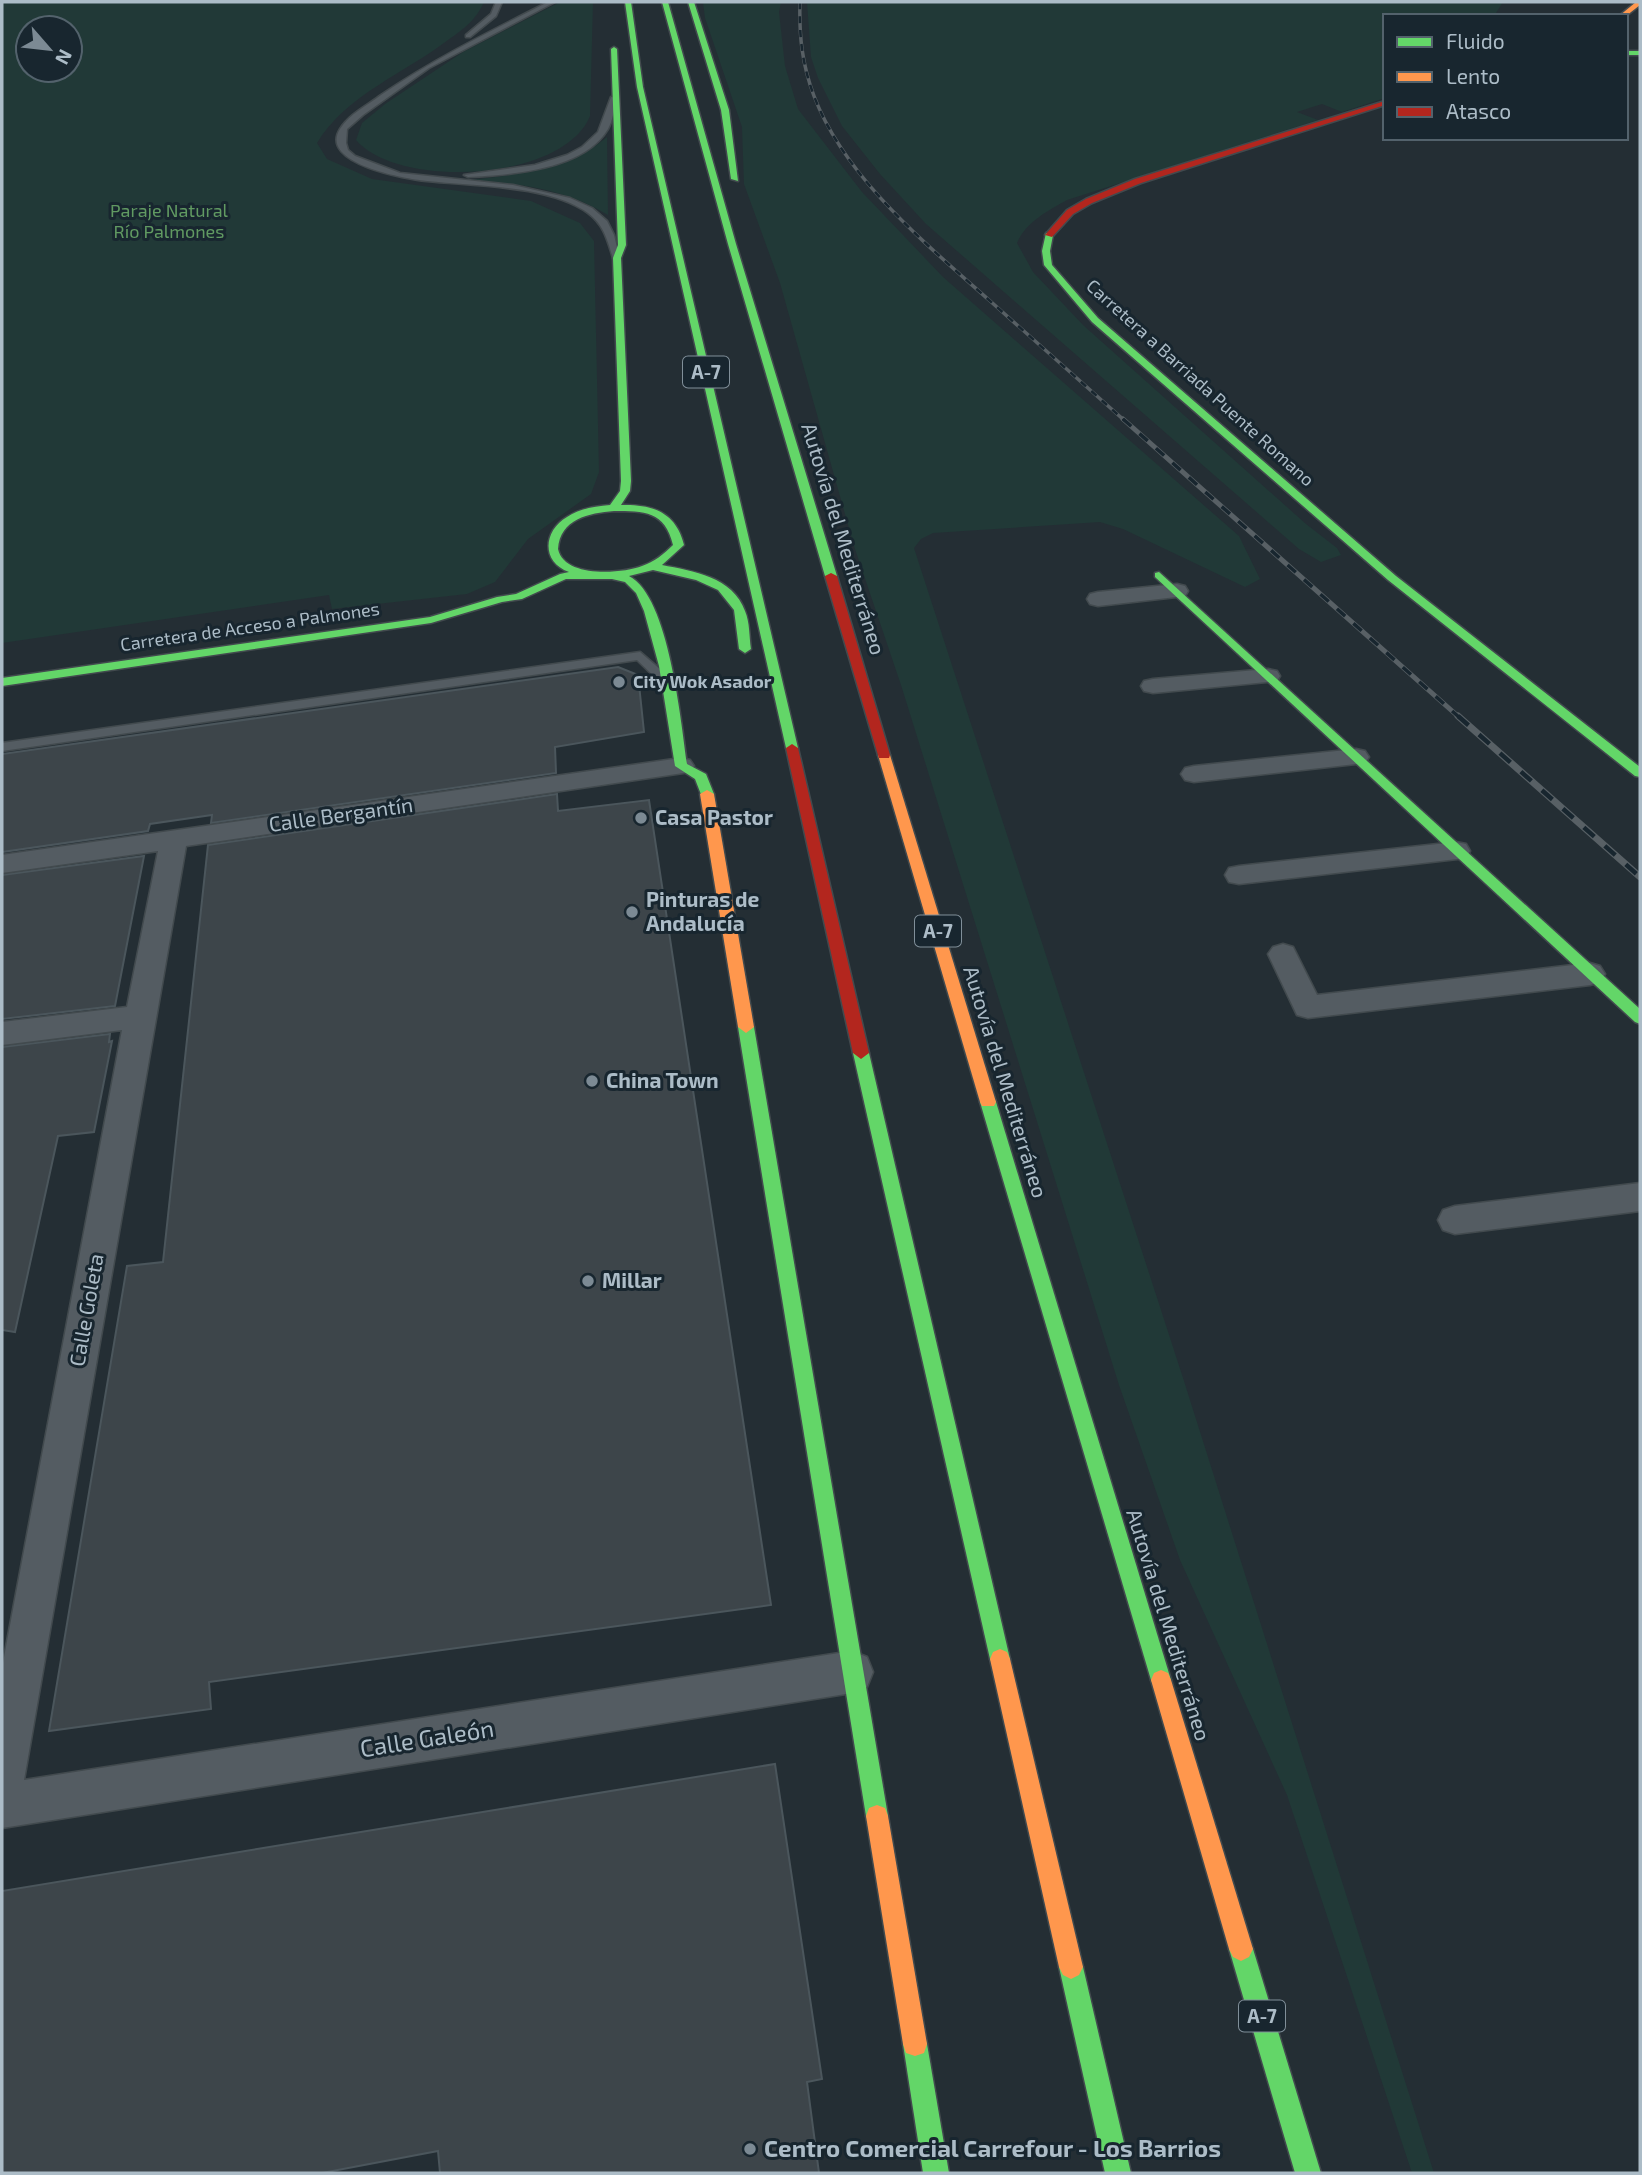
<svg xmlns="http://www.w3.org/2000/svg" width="1642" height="2175" font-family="'Exo 2',sans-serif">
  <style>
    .green { fill: #213937; fill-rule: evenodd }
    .building { fill: #3d454a; stroke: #4b565c; stroke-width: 2 }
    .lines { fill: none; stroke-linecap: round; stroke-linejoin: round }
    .lane-casing { stroke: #424a4e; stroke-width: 3 }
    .street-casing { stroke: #424a4e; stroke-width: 3 }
    .fast-casing { stroke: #424a4e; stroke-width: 3 }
    .slow-casing { stroke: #424a4e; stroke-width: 3 }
    .jam-casing { stroke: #424a4e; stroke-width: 3 }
    .lane { fill: #545c62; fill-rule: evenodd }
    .street { fill: #545c62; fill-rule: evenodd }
    .fast { fill: #63d668; fill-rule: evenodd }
    .slow { fill: #ff974d; fill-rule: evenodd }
    .jam { fill: #b3261e; fill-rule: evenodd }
    .rail-far2-casing { stroke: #586065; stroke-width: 3.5 }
    .rail-far1-casing { stroke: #586065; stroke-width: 5 }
    .rail-casing { stroke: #586065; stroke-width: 7 }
    .rail-far2 { stroke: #18262f; stroke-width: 2.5; stroke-dasharray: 7; stroke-linecap: butt }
    .rail-far1 { stroke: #18262f; stroke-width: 3.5; stroke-dasharray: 11; stroke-linecap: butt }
    .rail { stroke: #18262f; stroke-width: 4.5; stroke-dasharray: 14; stroke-linecap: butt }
    .poi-dot { fill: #7c8a94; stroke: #18262f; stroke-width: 2.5 }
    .labels { text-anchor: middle; stroke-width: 6; stroke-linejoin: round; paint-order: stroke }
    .far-park-label { font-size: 18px; fill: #619a62; stroke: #18262f }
    .far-street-label { font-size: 18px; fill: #acbcc7; stroke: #18262f }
    .far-poi-label { font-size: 18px; font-weight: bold; fill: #acbcc7; stroke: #18262f; text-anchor: start }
    .shield { fill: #18262f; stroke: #808f99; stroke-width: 2 }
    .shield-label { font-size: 19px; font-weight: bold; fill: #acbcc7 }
    .street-label { font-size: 21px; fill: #acbcc7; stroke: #18262f }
    .poi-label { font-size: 21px; font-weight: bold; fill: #acbcc7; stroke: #18262f; text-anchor: start }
    .near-street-label { font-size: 24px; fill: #acbcc7; stroke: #18262f }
    .near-poi-label { font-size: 24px; font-weight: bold; fill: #acbcc7; stroke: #18262f; text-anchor: start }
  </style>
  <rect width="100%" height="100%" fill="#242e34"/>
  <!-- green -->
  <g class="green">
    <path d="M2,2H484C476,20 465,28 448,40C405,73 346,95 317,143L327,159L372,179L531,201L580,223L594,241L599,472L591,494L528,539L495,582L467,594L332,609L329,595L2,643ZM28,28H70V70H28Z"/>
    <path d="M560,2H593L590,116C564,181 399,190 356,140L362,123L385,104L463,52Z"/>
    <path d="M703,2H781L779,12L785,66L798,109L862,192L943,277L1239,536L1260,579L1245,587L1123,529L1100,522L933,533L921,539L914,548L1184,1381L1434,2173H1412L1287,1795L1180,1560L1119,1385L901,685L854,546L780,283L744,184L742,127L705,18Z"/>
    <path d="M807,2H1503L1494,16H1385V98L1342,112L1322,104L1297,112L1318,120L1067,200C1049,210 1026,222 1017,243L1033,272L1083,325L1306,524L1337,548L1341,555L1321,562L1299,549L926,224L880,174L842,126L818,78L811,57Z"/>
    <path d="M607,137L608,215C566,189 518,183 469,180C517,175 569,169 607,137Z"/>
  </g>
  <!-- building -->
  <g class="building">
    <path d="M618,667L638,675L644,732L555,747L556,773L211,823L212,815L150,824L148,831L2,852V754Z"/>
    <path d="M557,794L558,811L649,800L771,1605L209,1682L211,1709L49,1731L127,1266L163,1262L208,845Z"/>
    <path d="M144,856L115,1006L2,1019V875Z"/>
    <path d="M110,1034L109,1042L112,1041L94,1132L58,1136L15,1332L2,1330V1047Z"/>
    <path d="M775,1764L822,2079L807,2082L819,2173H440L438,2151L322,2173H2V1891Z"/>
  </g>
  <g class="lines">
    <!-- lane casing -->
    <g class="lane-casing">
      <g id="lane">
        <path d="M496,2H502L496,16L470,37H466V35L491,14Z"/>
        <path d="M548,2H555L429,68L363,115L347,129L346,143L348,150L355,156L400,173L513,185L570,198L592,208L607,221L614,235L620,260L613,258C607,239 604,225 588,213C549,185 474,186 427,181C407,179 318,164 340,129C349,114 368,105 381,95C434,59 491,31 548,2Z"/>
        <path d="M611,97L617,98C614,109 613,120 608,129C584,170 510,175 468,177L464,175L535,165L567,155L582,147L598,132Z"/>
        <path d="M640,652L669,677V683H661L637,660L2,751V743Z"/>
      </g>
    </g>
    <!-- street casing -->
    <g class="street-casing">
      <g id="street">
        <path d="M1177,584L1185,586L1188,591L1185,596L1098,606L1090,604L1087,599L1090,594L1098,592Z"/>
        <path d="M1268,669L1277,671L1280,676L1277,681L1153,693L1144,691L1141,686L1144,681L1153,679Z"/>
        <path d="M1356,749L1365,751L1369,757L1365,763L1194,782L1185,780L1181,774L1185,768L1194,766Z"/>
        <path d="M681,758L690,760L694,766L690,772L186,846L24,1780L852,1651L867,1657L873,1672L867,1687L852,1693L2,1828V1668L122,1030L2,1045V1022L127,1007L158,851L2,873V855Z"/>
        <path d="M1456,842L1466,844L1470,851L1466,858L1239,884L1229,882L1225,875L1229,868L1239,866Z"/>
        <path d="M1283,944L1293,947L1317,995L1590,963L1600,966L1605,974L1600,982L1590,985L1308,1018L1297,1015L1268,954L1273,947Z"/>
        <path d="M1640,1183V1211L1455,1234L1443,1230L1438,1220L1443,1210L1455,1206Z"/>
      </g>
    </g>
    <!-- fast casing -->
    <g class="fast-casing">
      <g id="fast">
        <path d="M625,2H631L643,87L798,748L792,752L786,748L637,87Z"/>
        <path d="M662,2H668L736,244L837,576L835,578L825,576L728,244Z"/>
        <path d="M688,2H694L729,110L738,181L731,179L721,110Z"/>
        <path d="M614,47L617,49L626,245L621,258L631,481L630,491L621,505C652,504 676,512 684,545L662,565C693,571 733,577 745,611C750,623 749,636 751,649L745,653L739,649L734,610L718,590L696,580L653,570L629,576C669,596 681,722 687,764L706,774L714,794L712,797H702L695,779L675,766L659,666L644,611L636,593L625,582L612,579H566L522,599L502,602L431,623L2,686V678L430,617L497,597L516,594L560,574L569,572C541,562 543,531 567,517C579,509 595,506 610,505L620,491L621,481L613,258L618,245L611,49ZM614,511C644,511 665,511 673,545C664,554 654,562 642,566C621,574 564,578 558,549C560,519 589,513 614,511Z"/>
        <rect x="1626" y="51" width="14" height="4"/>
        <path d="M1046,233L1053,235L1050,251L1052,265L1098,318L1396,576L1640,767V777L1635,776L1388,580L1092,322L1044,265L1042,251Z"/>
        <path d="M1159,572L1640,1009V1024L1635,1022L1155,577V573Z"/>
        <path d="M746,1021L754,1027L888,1816L885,1824L877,1827L869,1824L866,1816L738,1027Z"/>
        <path d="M861,1047L869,1053L1010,1659L1007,1666L1000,1669L993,1666L990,1659L853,1053Z"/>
        <path d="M988,1096L994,1098L996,1102L1171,1680L1168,1687L1161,1690L1154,1687L1151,1680L980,1102L982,1098Z"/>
        <path d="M1241,1937L1249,1941L1253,1949L1321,2173H1295L1229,1949L1233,1941Z"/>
        <path d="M1071,1955L1079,1959L1083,1967L1131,2173H1105L1059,1967L1063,1959Z"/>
        <path d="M915,2032L924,2035L927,2044L949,2173H923L903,2044L906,2035Z"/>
      </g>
    </g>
    <!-- slow casing -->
    <g class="slow-casing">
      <g id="slow">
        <path d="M1636,2H1640V5L1626,16H1619Z"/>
        <path d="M884,751L890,755L996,1102L994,1106H982L980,1102L878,755Z"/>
        <path d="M707,790L714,794L754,1027L746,1033L738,1027L700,794Z"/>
        <path d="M1000,1649L1007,1652L1010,1659L1083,1967L1079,1975L1071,1979L1063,1975L1059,1967L990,1659L993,1652Z"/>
        <path d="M1161,1670L1168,1673L1171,1680L1253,1949L1249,1957L1241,1961L1233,1957L1229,1949L1151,1680L1154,1673Z"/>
        <path d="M877,1805L885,1808L888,1816L927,2044L924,2053L915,2056L906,2053L903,2044L866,1816L869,1808Z"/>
      </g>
    </g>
    <!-- jam casing -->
    <g class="jam-casing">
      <g id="jam">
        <path d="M1385,101V105L1141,183L1092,203L1073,214L1052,237L1045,235L1067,210L1086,199L1135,179Z"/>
        <path d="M831,573L837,576L890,755L889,758H879L878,755L825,576Z"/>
        <path d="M792,744L798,748L869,1053L861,1059L853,1053L786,748Z"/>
      </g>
    </g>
    <!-- lane -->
    <use href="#lane" class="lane"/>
    <!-- street -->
    <use href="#street" class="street"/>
    <!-- fast -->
    <use href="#fast" class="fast"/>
    <!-- slow -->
    <use href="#slow" class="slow"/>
    <!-- jam -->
    <use href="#jam" class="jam"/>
    <!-- rail-far2 casing -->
    <g class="rail-far2-casing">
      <path id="rail-far2" d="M800,2C799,36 802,64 814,96C845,178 926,244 989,300C1035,341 1080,381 1125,421"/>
    </g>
    <!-- rail-far1 casing -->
    <g class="rail-far1-casing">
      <path id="rail-far1" d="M1123,419L1460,718"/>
    </g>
    <!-- rail casing -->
    <g class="rail-casing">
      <path id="rail" d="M1458,716L1640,877"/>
    </g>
    <!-- rail-far2 -->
    <use href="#rail-far2" class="rail-far2"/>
    <!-- rail-far1 -->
    <use href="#rail-far1" class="rail-far1"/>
    <!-- rail -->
    <use href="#rail" class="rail"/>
  </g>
  <!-- markers -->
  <g class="poi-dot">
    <circle cx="619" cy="682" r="7"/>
    <circle cx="641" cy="818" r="7"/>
    <circle cx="632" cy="912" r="7"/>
    <circle cx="592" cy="1081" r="7"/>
    <circle cx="588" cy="1281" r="7"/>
    <circle cx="750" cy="2149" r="7"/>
  </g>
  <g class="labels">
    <!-- far-park labels -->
    <g class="far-park-label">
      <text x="169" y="217">Paraje Natural<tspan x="169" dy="21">Río Palmones</tspan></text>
    </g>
    <!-- far-street labels -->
    <g class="far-street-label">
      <text transform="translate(1200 383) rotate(42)" y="6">Carretera a Barriada Puente Romano</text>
      <text transform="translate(250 627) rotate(-8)" y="6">Carretera de Acceso a Palmones</text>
    </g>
    <!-- far-poi labels -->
    <g class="far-poi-label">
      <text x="633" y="688">City Wok Asador</text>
    </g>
    <!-- shield labels -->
    <g class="shield">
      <rect x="683" y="356.5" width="46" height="31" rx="5"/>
      <rect x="915" y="915.5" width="46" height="31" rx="5"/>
      <rect x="1239" y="2000.5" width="46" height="31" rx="5"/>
    </g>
    <g class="shield-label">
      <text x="706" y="379">A-7</text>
      <text x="938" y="938">A-7</text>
      <text x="1262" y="2023">A-7</text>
    </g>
    <!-- street labels -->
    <g class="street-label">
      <text transform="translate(843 539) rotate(73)" y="7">Autovía del Mediterráneo</text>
      <text transform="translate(341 815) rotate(-8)" y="7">Calle Bergantín</text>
      <text transform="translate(1005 1082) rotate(73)" y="7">Autovía del Mediterráneo</text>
      <text transform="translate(87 1310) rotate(-80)" y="7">Calle Goleta</text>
      <text transform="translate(1168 1625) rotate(73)" y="7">Autovía del Mediterráneo</text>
    </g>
    <!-- poi labels -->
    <g class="poi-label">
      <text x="655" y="825">Casa Pastor</text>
      <text x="646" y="907">Pinturas de<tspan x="646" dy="24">Andalucía</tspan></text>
      <text x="606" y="1088">China Town</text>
      <text x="602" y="1288">Millar</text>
    </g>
    <!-- near-street labels -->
    <g class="near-street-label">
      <text transform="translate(427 1739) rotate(-9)" y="8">Calle Galeón</text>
    </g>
    <!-- near-poi labels -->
    <g class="near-poi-label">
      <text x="764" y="2157">Centro Comercial Carrefour - Los Barrios</text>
    </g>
  </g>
  <!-- border -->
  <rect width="1642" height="2175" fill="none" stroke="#acbcc7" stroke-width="7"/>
  <!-- legend -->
  <rect x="1383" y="14" width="245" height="126" fill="#18262f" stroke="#53626c" stroke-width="2"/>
  <rect x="1397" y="37" width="35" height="10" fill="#63d668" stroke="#53626c" stroke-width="2"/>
  <text x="1446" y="49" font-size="21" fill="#acbcc7">Fluido</text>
  <rect x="1397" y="72" width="35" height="10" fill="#ff974d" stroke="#53626c" stroke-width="2"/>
  <text x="1446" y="84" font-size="21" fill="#acbcc7">Lento</text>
  <rect x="1397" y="107" width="35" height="10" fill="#b3261e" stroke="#53626c" stroke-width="2"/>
  <text x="1446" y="119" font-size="21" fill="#acbcc7">Atasco</text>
  <!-- north arrow -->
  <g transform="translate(49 49) rotate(118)"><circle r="33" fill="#18262f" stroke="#53626c" stroke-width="2"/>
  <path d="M0-5L12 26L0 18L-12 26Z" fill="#7c8a94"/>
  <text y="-10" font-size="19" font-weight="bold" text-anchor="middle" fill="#acbcc7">N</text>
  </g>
</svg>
